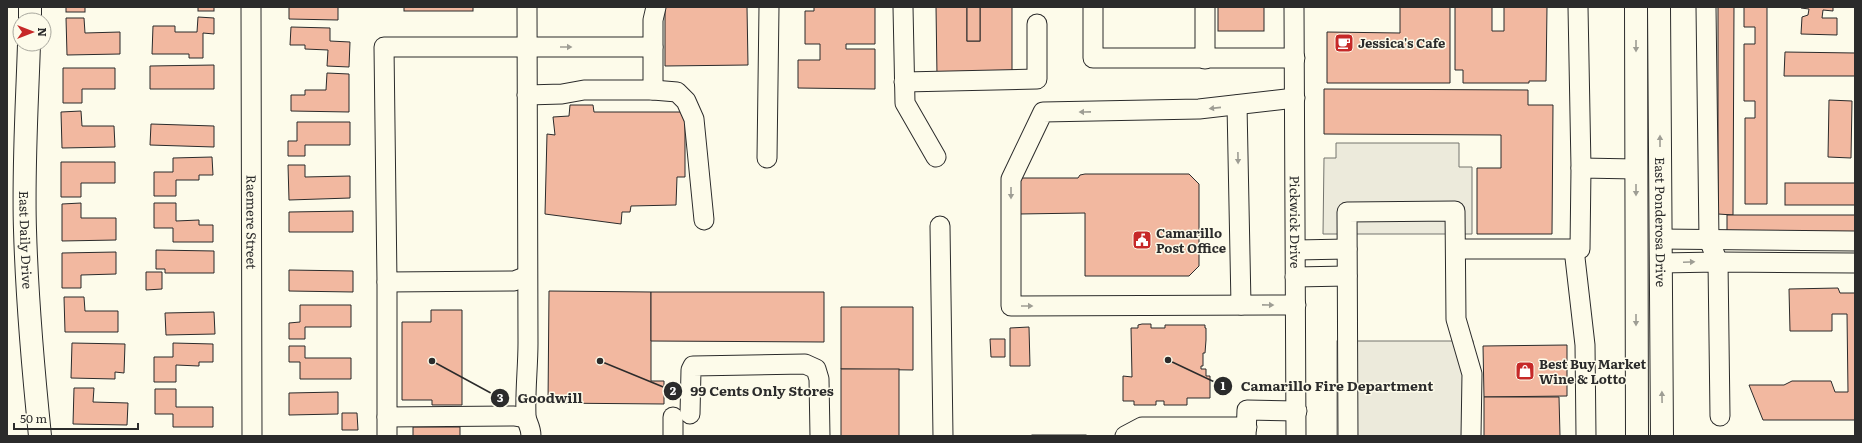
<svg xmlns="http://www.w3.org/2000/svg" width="1862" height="443" font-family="Literata,serif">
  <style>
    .parking { fill: #eceadb; stroke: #74746e }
    .building { fill: #f2b8a0; stroke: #2b2b2b }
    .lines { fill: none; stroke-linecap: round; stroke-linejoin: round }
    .minor-casing { stroke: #2b2b2b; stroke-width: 21 }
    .major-casing { stroke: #2b2b2b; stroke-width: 24 }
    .minor { stroke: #fdfbea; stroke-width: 19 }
    .major { stroke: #fdfbea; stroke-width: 22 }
    .oneway { fill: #9e9d94 }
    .labels { text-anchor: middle; stroke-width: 3; stroke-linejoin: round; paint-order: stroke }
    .poi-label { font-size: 13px; font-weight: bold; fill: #2b2b2b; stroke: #fdfbea; text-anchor: start }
    .street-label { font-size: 13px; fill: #2b2b2b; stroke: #fdfbea }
    .leader { fill: none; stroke: #2b2b2b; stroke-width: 1.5 }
    .callout-dot { fill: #2b2b2b; stroke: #fdfbea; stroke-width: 1.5 }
    .mark-label { font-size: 12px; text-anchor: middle; font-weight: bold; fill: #fff }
    .callout-label { font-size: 14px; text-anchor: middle; font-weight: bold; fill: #2b2b2b; stroke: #fdfbea; stroke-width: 3; stroke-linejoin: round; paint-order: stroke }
  </style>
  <rect width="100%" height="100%" fill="#fdfbea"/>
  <!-- parking -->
  <g class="parking">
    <path d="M1336,143H1459V167H1472V234H1323L1324,158H1336Z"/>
    <rect x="1337" y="341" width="136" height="95"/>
  </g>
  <!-- building -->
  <g class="building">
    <rect x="66" y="7" width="19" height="5"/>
    <rect x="198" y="7" width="16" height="4"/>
    <path d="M289,7H338V20L289,19Z"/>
    <rect x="404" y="7" width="69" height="4"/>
    <path d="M665,7H747L748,65L665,66Z"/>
    <path d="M814,7H875V44H846V49H875V89L798,88V60H820V44H805V11H814Z"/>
    <path d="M936,7H967V41H980V7H1012V75L937,76Z"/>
    <rect x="967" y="7" width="13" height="34"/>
    <rect x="1218" y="7" width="46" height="24"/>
    <path d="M1400,7H1450V83H1327V32L1400,33Z"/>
    <path d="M1455,7H1492V31H1504V7H1547L1546,81H1529V83H1463V70H1455Z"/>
    <path d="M1718,7H1734L1733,215L1718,214Z"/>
    <path d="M1744,7H1767V204H1745V118H1755V101H1744V44H1755V27H1744Z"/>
    <path d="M1801,7H1833V11L1823,10L1822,18H1837V35L1801,34L1802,17L1808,15L1809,9L1801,8Z"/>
    <path d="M198,17L214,18V34L203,33V58H189V54H152L153,26H175V32H197Z"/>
    <path d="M66,18H84L85,33L120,32V54L67,55Z"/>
    <path d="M291,27L330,28V41L350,42L349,67L327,66L328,50L305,49V45H290Z"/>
    <path d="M1785,52L1855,53V76H1784Z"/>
    <path d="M214,65V89H150V66Z"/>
    <path d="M63,68H115V89H82V103H63Z"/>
    <path d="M327,73L349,74V112L291,111V95H305V90H326Z"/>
    <path d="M1324,89L1528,90V105H1553L1552,234H1477V168H1501V135L1324,134Z"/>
    <path d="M1829,100L1852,101L1851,158L1828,157Z"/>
    <path d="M570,105H593L594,112H685V177H677L676,205L631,206L630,212H622L621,224L545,214L547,134L555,135L553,117L569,116Z"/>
    <path d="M81,111L82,126H114L115,147L62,148L61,112Z"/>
    <path d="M297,122H350V145H305V156H288V141H297Z"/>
    <path d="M151,124L214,126V147L150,145Z"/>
    <path d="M212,157L213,175H199V180H176V196H154V172H173V158Z"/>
    <path d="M61,162H115V183H81V197H61Z"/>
    <path d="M288,165H305V177L350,176V198L289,200Z"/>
    <path d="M1085,174H1189L1199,184V266L1189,276H1085V213L1019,214V178H1078L1080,175Z"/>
    <rect x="1785" y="183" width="70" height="22"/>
    <path d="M81,203V218H116V240L62,241V204Z"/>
    <path d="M154,203H176V221L199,220V225H213V242H173V228H154Z"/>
    <path d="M353,211V232H289V212Z"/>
    <rect x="1727" y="215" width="128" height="17"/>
    <path d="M156,250L214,251V273H165V269H156Z"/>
    <path d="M116,252V274L81,275V288H62V253Z"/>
    <path d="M289,270L353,271V292L289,291Z"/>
    <path d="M146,272H162V289L146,290Z"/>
    <path d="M1838,288L1840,293H1855V420H1763L1749,385H1784L1792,381H1831L1835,392H1848L1847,314H1832V331H1790L1789,289Z"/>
    <path d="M549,291L651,292V381H664V404L548,403Z"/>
    <path d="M651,292H824V342L651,341Z"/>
    <path d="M64,297H84L85,311H118V332H65Z"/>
    <path d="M300,305H351V327H305V339H289V323L300,322Z"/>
    <path d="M841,307H913V370L841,369Z"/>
    <path d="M431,310H462V405H432V400H402V322H431Z"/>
    <path d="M214,312L215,334L166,335L165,313Z"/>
    <path d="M1142,324H1151V328H1165V325H1205V328H1206V340L1205,353H1203V366H1201V369H1206V376H1210V398H1187V405H1164V401H1156V405H1134V401H1123V376L1132,377L1131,328H1138V325Z"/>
    <path d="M1029,327L1030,366H1010V328Z"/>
    <path d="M990,339H1005V357H991Z"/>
    <path d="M72,343L125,344L124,373L115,372V379L71,378Z"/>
    <path d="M173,343L213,344V362H199V366L176,365V382H154V357H173Z"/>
    <path d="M1567,345V396L1484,397L1483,346Z"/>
    <path d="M289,346H305V358H351V379H300V362H289Z"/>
    <rect x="841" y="369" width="58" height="67"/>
    <path d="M74,388H94L93,402L128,403L127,425L73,424Z"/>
    <path d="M155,389H176V407H213V427H173V414H155Z"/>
    <path d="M338,392V414L289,415V393Z"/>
    <path d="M1484,397H1559L1560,436H1484Z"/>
    <path d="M342,413H357L358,430H342Z"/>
    <rect x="413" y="427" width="47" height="9"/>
    <rect x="1032" y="435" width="54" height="1"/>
  </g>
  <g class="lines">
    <!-- minor casing -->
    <g class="minor-casing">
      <g id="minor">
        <path id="s1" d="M251,7L252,436"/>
        <path d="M527,7L528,343C528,367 525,391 526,415C526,422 531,426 531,436"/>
        <path d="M903,7L905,103L936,157"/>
        <path d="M1093,7V58H1295"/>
        <path d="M1205,7V59"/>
        <path id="s2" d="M1294,7L1296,436"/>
        <path d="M1578,7L1581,168"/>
        <path d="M1706,7L1709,240L1718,262L1720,416"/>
        <path d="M904,82L1037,79V24"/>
        <path d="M653,90L677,92L686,101L694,119L704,220"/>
        <path d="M527,95L562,94L584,90H653V20L656,7"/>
        <path d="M1295,98L1199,109L1043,112L1011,179V306L1296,305"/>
        <path d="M1237,105L1241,305"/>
        <path d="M767,158L769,7"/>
        <path d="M940,226L943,436"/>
        <path d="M1660,239L1855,241"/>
        <path d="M1456,249H1580L1581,168L1636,169"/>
        <path d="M1574,249L1585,345L1586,436"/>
        <path d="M1296,250L1347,249"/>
        <path d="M1660,263L1718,262L1855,263"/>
        <path d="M527,276L514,281L387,282L384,47H653"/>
        <path d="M1295,277L1347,276"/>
        <path d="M387,282V417L514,416L526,418"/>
        <path d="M690,414L691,370L693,366L805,364L816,369L819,379L820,436"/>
        <path d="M387,417V436"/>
        <path d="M673,436V417"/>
        <path d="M1125,436L1142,427H1247"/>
        <path d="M1246,436L1247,410L1297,411"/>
        <path d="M1348,436L1347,212L1455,211L1456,319L1472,374L1471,436"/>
      </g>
    </g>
    <!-- major casing -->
    <g class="major-casing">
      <g id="major">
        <path d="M1636,7L1637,436"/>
        <path id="s3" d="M1659,7L1662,436"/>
        <path d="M30,20V7"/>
        <path id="s4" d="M29,44C27,106 23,168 25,230C27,298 33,368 40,436"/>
      </g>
    </g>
    <!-- minor -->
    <use href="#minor" class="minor"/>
    <!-- major -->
    <use href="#major" class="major"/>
  </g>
  <!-- one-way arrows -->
  <defs><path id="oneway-solid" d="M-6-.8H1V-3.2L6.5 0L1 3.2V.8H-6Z"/></defs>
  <g class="oneway">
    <use href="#oneway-solid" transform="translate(1636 46) rotate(90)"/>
    <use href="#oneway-solid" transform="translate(566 47)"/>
    <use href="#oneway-solid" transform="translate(1215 108) rotate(174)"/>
    <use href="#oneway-solid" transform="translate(1085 112) rotate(179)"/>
    <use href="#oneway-solid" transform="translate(1660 141) rotate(-90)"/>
    <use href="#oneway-solid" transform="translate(1238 158) rotate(89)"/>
    <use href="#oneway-solid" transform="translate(1636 190) rotate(90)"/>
    <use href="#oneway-solid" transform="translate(1011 193) rotate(90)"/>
    <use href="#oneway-solid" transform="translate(1689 262) rotate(-2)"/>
    <use href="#oneway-solid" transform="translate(1268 305) rotate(1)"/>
    <use href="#oneway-solid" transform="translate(1027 306)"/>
    <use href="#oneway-solid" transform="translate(1636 320) rotate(90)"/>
    <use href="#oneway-solid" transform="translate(1662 397) rotate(-91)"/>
  </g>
  <!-- icons -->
  <defs>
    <g id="cafe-square" transform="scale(1)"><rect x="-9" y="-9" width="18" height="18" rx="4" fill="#c62828" stroke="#fdfbea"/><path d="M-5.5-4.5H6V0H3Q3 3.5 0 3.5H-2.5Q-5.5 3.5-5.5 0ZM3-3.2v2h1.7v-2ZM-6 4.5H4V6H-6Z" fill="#fff"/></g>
    <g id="civic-square" transform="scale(1)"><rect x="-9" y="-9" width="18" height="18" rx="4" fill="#c62828" stroke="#fdfbea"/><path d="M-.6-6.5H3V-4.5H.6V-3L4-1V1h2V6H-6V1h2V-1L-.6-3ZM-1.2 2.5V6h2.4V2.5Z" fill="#fff"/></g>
    <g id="shop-square" transform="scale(1)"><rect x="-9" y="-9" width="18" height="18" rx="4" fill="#c62828" stroke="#fdfbea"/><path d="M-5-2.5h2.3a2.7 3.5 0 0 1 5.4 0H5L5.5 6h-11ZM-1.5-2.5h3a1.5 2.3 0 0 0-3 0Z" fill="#fff"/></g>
  </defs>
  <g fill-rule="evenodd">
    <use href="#cafe-square" x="1344" y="43"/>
    <use href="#civic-square" x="1142" y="240"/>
    <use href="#shop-square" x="1525" y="371"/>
  </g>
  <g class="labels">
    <!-- poi labels -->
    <g class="poi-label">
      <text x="1358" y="48">Jessica's Cafe</text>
      <text x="1156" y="238">Camarillo<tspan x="1156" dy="15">Post Office</tspan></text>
      <text x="1539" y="369">Best Buy Market<tspan x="1539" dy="15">Wine &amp; Lotto</tspan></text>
    </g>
    <!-- street labels -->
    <g class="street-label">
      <text dy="5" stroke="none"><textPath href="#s1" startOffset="215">Raemere Street</textPath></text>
      <text dy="5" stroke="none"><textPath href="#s2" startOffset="215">Pickwick Drive</textPath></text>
      <text dy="5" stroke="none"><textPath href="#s3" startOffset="215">East Ponderosa Drive</textPath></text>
      <text dy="5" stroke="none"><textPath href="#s4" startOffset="196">East Daily Drive</textPath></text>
    </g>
  </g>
  <!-- callouts -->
  <path class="leader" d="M1168 360L1223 386M600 361L673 391M432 361L500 398"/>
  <g class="callout-dot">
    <circle cx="1168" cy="360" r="4"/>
    <circle cx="600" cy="361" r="4"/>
    <circle cx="432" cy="361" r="4"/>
    <circle cx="1223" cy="386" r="10"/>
    <circle cx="673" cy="391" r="10"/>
    <circle cx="500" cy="398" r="10"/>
  </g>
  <g class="mark-label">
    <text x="1223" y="390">1</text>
    <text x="673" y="395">2</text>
    <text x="500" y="402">3</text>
  </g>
  <g class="callout-label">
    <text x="1337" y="391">Camarillo Fire Department</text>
    <text x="762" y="396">99 Cents Only Stores</text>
    <text x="550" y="403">Goodwill</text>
  </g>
  <!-- border -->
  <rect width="1862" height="443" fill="none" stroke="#2b2b2b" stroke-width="16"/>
  <!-- north arrow -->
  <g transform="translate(32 32) rotate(90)"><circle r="19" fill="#fdfbea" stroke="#a9a89e"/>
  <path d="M0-3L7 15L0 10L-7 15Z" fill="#c62828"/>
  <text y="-6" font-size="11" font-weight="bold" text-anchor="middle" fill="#2b2b2b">N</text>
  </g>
  <!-- scale -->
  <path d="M14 423v6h124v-6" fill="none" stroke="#2b2b2b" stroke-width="2"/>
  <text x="20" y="423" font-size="12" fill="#2b2b2b" stroke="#fdfbea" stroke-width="3" paint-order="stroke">50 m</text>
</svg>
